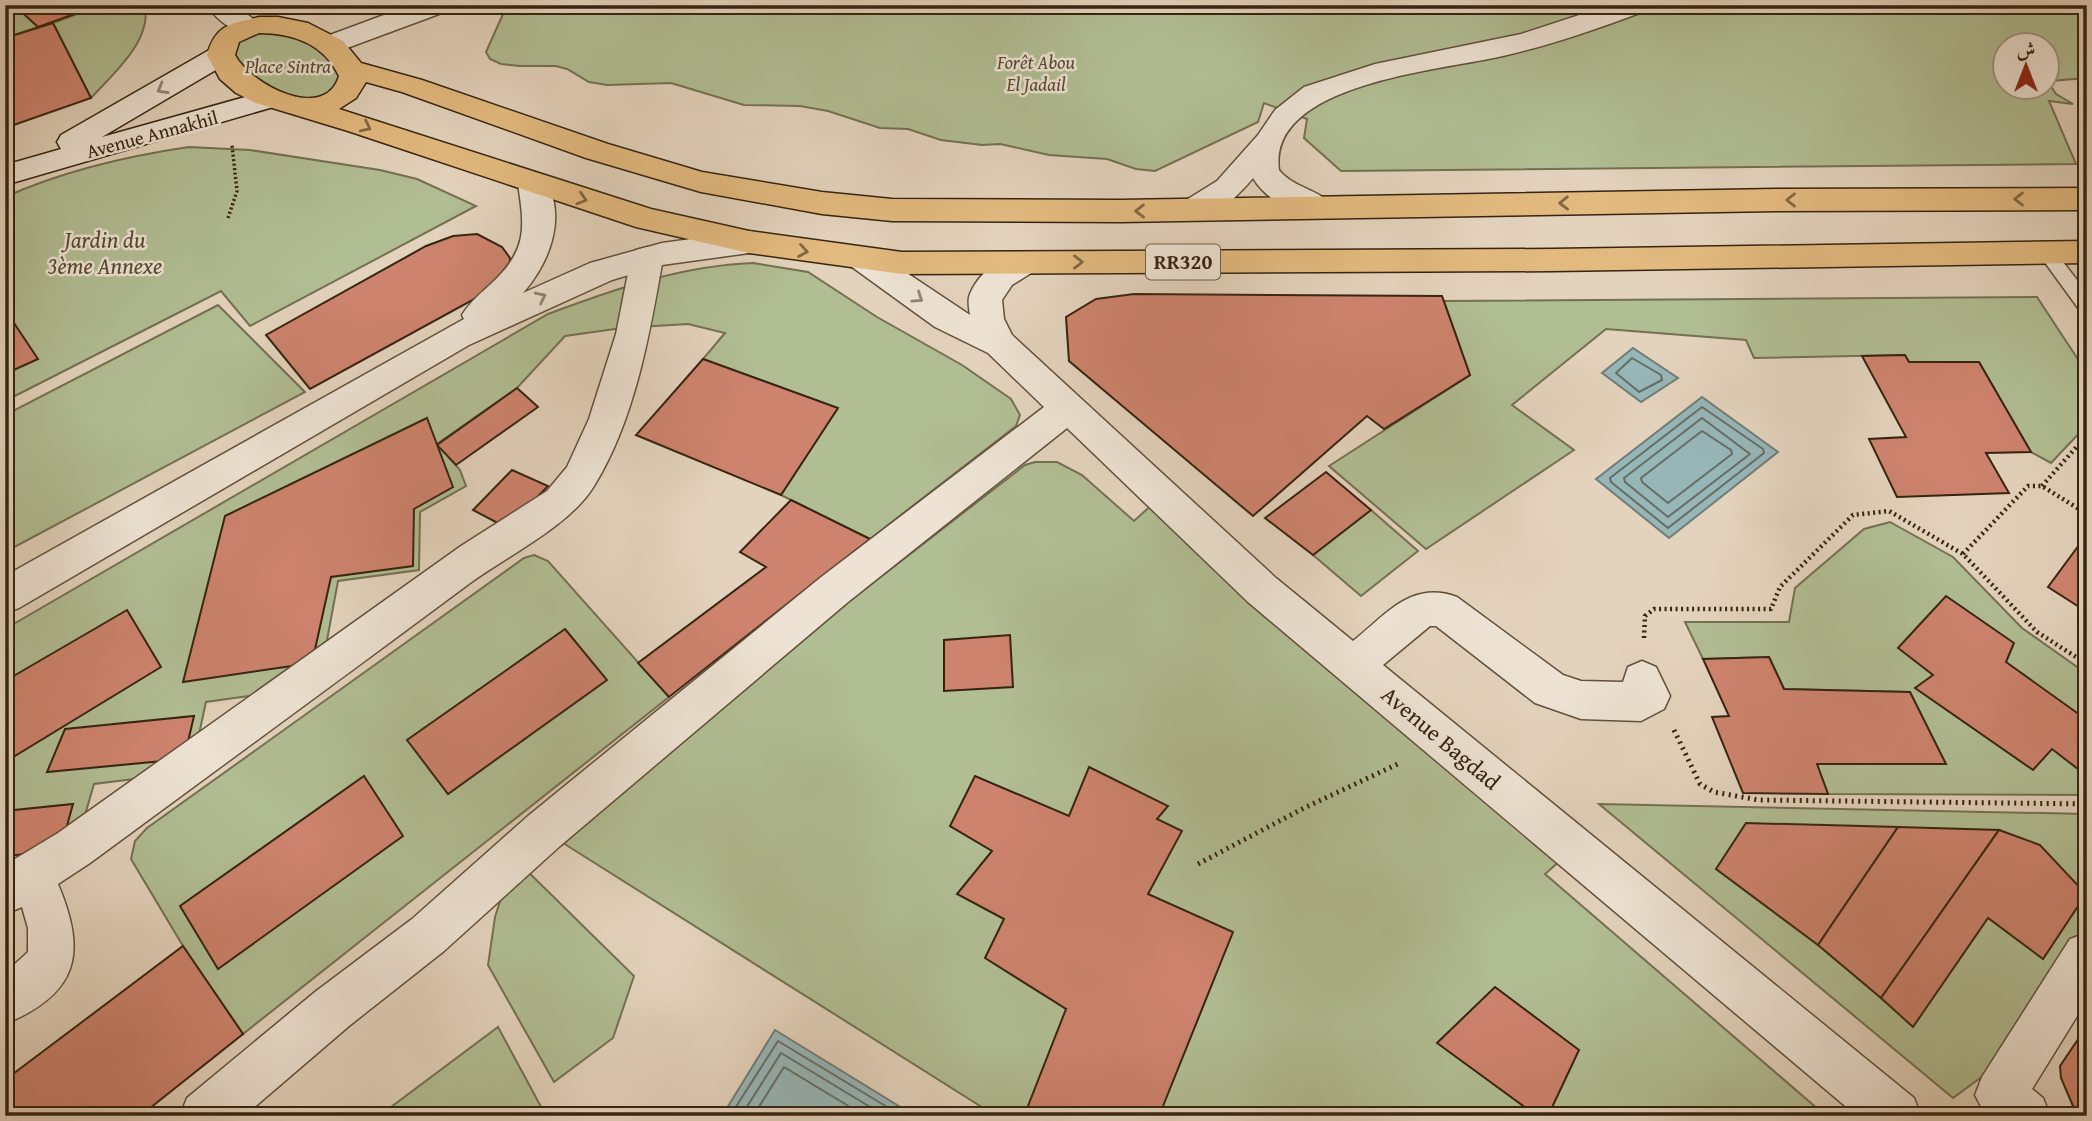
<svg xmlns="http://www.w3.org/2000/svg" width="2092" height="1121" font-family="'Gentium Book Plus',Amiri,serif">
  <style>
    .green { fill: #b1bd93; stroke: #747052; stroke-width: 2; fill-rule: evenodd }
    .water { fill: #97b6b8; stroke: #707c75; stroke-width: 2 }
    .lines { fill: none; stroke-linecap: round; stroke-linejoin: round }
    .shore { stroke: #666d64; stroke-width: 2 }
    .building { fill: #ce836e; stroke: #362410; stroke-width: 2 }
    .service-casing { stroke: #61503b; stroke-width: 3 }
    .minor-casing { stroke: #61503b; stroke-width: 3 }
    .tertiary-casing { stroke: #61503b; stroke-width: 3 }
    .secondary-casing { stroke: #362410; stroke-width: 3 }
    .trunk-casing { stroke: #362410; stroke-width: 3 }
    .path-far2 { stroke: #362410; stroke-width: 3.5; stroke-dasharray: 2 2.5; stroke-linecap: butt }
    .path-far1 { stroke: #362410; stroke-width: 4.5; stroke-dasharray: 2 3.5; stroke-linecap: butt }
    .path { stroke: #362410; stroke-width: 5; stroke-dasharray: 2 4.5; stroke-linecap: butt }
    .service { fill: #ede2d3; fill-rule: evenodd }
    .minor { fill: #ede2d3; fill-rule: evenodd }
    .tertiary { fill: #ede2d3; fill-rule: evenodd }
    .secondary { fill: #ede2d3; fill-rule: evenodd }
    .trunk { fill: #e2b97e; fill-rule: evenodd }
    .oneway { stroke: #928372 }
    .oneway2 { stroke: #836742 }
    .labels { text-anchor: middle; stroke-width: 5; stroke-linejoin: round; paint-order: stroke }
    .far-park-label { font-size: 19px; font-style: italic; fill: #554a31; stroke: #ede2d3 }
    .far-street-label { font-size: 19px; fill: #362410; stroke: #ede2d3 }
    .shield { fill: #ede2d3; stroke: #6d5d4a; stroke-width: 2 }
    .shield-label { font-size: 21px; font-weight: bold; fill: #362410 }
    .park-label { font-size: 23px; font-style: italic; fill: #554a31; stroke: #ede2d3 }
    .street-label { font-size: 23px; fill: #362410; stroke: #ede2d3 }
  </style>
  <rect width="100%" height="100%" fill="#e3d2bc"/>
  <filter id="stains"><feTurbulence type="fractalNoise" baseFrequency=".00286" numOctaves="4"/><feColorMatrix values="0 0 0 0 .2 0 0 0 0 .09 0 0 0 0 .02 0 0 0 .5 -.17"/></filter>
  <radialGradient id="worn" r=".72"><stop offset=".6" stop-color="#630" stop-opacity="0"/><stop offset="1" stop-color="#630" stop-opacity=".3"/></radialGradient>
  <!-- green -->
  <g class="green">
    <path d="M5,5H14L38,27L5,38Z"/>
    <path d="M101,5H145C152,41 113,74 91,98L53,23Z"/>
    <path d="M507,5H2087V78L2050,81V85L2056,94L2073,104L2049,101L2076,164L1341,171L1304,138L1307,119L1264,103L1258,122L1155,171L1136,169L1107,159L1049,155L1000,144L982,145L941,140L908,129L880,128L828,111L800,106L744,105L671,83L607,85L589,82L567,69L556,66H520L501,64L490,59L486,52ZM2004,46H2046V88H2004Z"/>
    <path d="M269,24L339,54L343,96L285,104L221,51Z"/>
    <path d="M189,147L250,150L380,170L417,179L476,206L250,326L221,291L5,401V197C63,171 127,156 189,147Z"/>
    <path d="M753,263L808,272L877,317L962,365L1011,399L1020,415L1016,426L870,539L781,495L837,408L703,359L725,333L688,324L622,328L565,336L517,388L437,444L460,470L466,486L420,512L419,570L338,581L323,662L285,691L206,702L194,757L167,775L94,784L78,839L5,875V629L548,314C615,289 680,266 753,263Z"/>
    <path d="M2037,297L2087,373V425L2051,463L2031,452L1979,362H1909L1904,355L1754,358L1746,340L1606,329L1512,405L1574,450L1426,549L1329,466L1470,375L1444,301Z"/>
    <path d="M218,305L305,392L5,552V415Z"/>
    <path d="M1035,462H1057L1082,475L1134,521L1156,501L1561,860L1545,874L1826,1116H996L544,831L834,590L852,599L1025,465Z"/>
    <path d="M1371,510L1418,551L1361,596L1313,555Z"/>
    <path d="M1890,522L1953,557L2022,628L2087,674V795L1828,794L1817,764H1945L1910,692L1784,689L1769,657L1703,659L1685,622H1789L1795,588L1864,529Z"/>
    <path d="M534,555L548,561L669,697L243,1034L183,946L131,859L135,841L147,828L524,558Z"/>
    <path d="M1599,804L2087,814V929L1983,1076L1953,1098Z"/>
    <path d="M514,858L634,976L613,1038L554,1082L488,965L495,917Z"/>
    <path d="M498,1027L546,1116H379Z"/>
  </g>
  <!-- water -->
  <g class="water">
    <path d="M1633,348L1678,378L1641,402L1602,373Z"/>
    <path d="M1702,397L1778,452L1669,538L1596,479Z"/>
    <path d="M775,1030L915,1116H722Z"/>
  </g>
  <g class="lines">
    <!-- shore -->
    <g class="shore">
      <path d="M1632,358L1661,375L1662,380L1639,392L1616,373Z"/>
      <path d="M1702,407L1763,449L1764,453L1668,528L1611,482L1610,478Z"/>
      <path d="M1702,418L1750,454L1668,517L1625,482L1624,478Z"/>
      <path d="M1702,431L1731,450L1732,454L1668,503L1642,482L1641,478Z"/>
      <path d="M730,1116L778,1041L902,1116"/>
      <path d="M741,1116L781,1053L885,1116"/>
      <path d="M753,1116L784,1067L865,1116"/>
    </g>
  </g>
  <!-- building -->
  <g class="building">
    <path d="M14,5H100L38,27Z"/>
    <path d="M53,23L91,98L5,128V38Z"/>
    <path d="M477,234L502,247L510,258L509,270L500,285L310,389L266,335L426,246L453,236Z"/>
    <path d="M1134,294L1442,296L1470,375L1384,429L1367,416L1253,516L1069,361L1066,317L1096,299Z"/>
    <path d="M10,317L38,359L5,374V320Z"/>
    <path d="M1905,355L1909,362H1979L2031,452L1986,453L2009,493L1897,497L1869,439L1906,437L1862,356Z"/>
    <path d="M703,359L838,408L781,495L636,435Z"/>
    <path d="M517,388L538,407L456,465L437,445Z"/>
    <path d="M427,418L453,487L414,509L413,566L331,577L312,663L183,682L225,516Z"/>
    <path d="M512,470L548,486L507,528L473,510Z"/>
    <path d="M1326,472L1371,510L1313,555L1265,518Z"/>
    <path d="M791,500L870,539L669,697L638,663L766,567L740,552Z"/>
    <path d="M2085,537L2087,538V612L2048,587Z"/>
    <path d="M1946,596L2014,643L2006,662L2087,720V776L2052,749L2033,770L1915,688L1933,675L1898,648Z"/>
    <path d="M127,610L161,667L5,762V681Z"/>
    <path d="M565,629L607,680L448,794L407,740Z"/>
    <path d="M1010,635L1013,687L944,691V640Z"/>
    <path d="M1769,657L1784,689L1910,692L1946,764H1817L1828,794L1743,793L1712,717L1729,716L1703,659Z"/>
    <path d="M194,716L184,759L47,772L65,729Z"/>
    <path d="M1089,767L1168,806L1157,819L1182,831L1148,894L1233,932L1159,1116H1038L1028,1106L1066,1009L985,958L1004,919L957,894L992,851L950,826L975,776L1069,816Z"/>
    <path d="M364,776L403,836L218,969L180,906Z"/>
    <path d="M73,804L60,851L5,856V811Z"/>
    <path d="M1746,823L1898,827L1818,945L1716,869Z"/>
    <path d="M1898,827L1999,830L1881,998L1818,945Z"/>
    <path d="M1999,830L2040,845L2086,894L2043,959L1988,918L1913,1027L1881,998Z"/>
    <path d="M183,946L243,1034L140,1116H5V1080Z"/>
    <path d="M1495,987L1579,1050L1548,1116H1537L1437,1043Z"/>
    <path d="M2087,1026V1116H2086L2073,1106L2061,1078L2060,1066Z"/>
  </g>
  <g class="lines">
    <!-- service casing -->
    <g class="service-casing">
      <path id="service" d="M2047,247L2053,249L2087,293V314L2081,312L2041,257L2038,253Z"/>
    </g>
    <!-- minor casing -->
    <g class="minor-casing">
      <g id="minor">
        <path d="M207,5H237L261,26L257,32C238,37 217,21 207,5Z"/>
        <path d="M411,5H450L447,11L339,51L329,53L319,51L315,45L319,39Z"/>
        <path d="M1610,5H1648L1645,11C1600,28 1554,44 1507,55C1449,70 1267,81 1279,170C1293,188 1322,190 1333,207L1328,215C1302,222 1266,200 1253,178C1237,197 1210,225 1183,218L1178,210L1183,202L1217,181L1258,135L1275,110L1304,87L1375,64L1521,34Z"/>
        <path d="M647,247L658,250L663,258C650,333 635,420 594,486C570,526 505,557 466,586C341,679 215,771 90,863L58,884C87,953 79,993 5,1024V973L28,952V928L22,907L5,914V865L58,833L461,546L547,491L567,467L589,419L616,334L631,258L636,250Z"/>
        <path d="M863,248L874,251L970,315C969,309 968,302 969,297C977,272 1010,246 1036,254L1041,262L1036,270L1012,285L1002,300L1004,319L1012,335L1276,578L1353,641C1386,615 1411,580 1457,597L1563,675L1581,681L1623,682L1628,667L1642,661L1656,667L1670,696L1664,709L1641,721L1581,719L1535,703L1436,626H1430L1383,665L1914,1098L1921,1116H1857L1248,602L1067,428L848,602L560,846L444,951L349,1026L244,1116H180L187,1098L315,992L412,919L528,816L820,578L1044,407L988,353L935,327L852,267L847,259L852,251Z"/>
        <path d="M2087,933V1000L2032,1089L2043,1098L2050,1116H1986L1975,1095L1982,1077L2070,939Z"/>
      </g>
    </g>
    <!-- tertiary casing -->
    <g class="tertiary-casing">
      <path id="tertiary" d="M533,174L544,177C568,216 550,262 523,293L590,263L662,243L749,231L760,234L765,242L760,250L749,253L662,265L612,280L469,345L19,608L5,613V576L464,319L462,315C470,302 481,293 492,283C527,250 525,229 518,184L522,177Z"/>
    </g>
    <!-- secondary casing -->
    <g class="secondary-casing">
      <path id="secondary" d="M221,46L231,49L235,55L231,61L102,137L270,90L280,93L284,99L280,105L5,185V165L61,149L57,142L61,135L211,49Z"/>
    </g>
    <!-- trunk casing -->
    <g class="trunk-casing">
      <path id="trunk" d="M259,17H278L308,23L343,41L361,63L422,80L608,144L702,172L822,192L892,199L1120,200L1777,189L2087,188V210L1777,211L1120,222L892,221L822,214L701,192L586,158L402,92L366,82L356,98L339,109L651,209L749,231L902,252L1553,249L2087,241V263L1553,271L902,274L749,253L636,227L348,131L256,103L236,93L220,79L207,55C216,24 230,24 259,17ZM259,33C293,33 324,44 339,76C325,123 251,85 235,55L239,42Z"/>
    </g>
    <!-- path-far2 -->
    <path class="path-far2" d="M228,218L237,191L232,145"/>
    <!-- path-far1 -->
    <g class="path-far1">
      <path d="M2042,486L2087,435"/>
      <path d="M1963,554L2028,486H2042L2087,514"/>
      <path d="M1644,638L1645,616L1654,609H1771L1780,587L1853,515L1889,511L1963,554L2037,632L2087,664"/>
    </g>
    <!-- path -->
    <g class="path">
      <path d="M1674,730L1700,784L1714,792L1759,800L2087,804"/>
      <path d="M1198,864L1304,808L1400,763"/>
    </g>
    <!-- service -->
    <use href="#service" class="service"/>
    <!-- minor -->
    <use href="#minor" class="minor"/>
    <!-- tertiary -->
    <use href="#tertiary" class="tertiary"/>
    <!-- secondary -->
    <use href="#secondary" class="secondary"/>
    <!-- trunk -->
    <use href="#trunk" class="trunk"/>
  </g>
  <!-- one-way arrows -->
  <defs><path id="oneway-chevron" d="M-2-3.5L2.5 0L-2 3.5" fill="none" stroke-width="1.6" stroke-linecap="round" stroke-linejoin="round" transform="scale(1.75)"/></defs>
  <g class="oneway">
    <use href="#oneway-chevron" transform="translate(162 89) rotate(150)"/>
    <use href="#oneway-chevron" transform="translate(541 297) rotate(-26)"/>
    <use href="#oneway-chevron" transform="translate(918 298) rotate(34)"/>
  </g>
  <g class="oneway2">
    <use href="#oneway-chevron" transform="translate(366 127) rotate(26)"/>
    <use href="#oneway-chevron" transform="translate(582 199) rotate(17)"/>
    <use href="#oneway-chevron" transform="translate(2019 199) rotate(180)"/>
    <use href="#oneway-chevron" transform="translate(1791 200) rotate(180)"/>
    <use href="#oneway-chevron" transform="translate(1564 203) rotate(179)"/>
    <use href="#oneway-chevron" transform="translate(1140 211) rotate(179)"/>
    <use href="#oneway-chevron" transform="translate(803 251) rotate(9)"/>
    <use href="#oneway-chevron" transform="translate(1078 262)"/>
  </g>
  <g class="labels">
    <!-- far-park labels -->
    <g class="far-park-label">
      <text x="1036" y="69">Forêt Abou<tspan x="1036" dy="22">El Jadail</tspan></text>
      <text x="288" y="73">Place Sintra</text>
    </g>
    <!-- far-street labels -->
    <g class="far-street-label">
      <text transform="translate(152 134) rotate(-15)" y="7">Avenue Annakhil</text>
    </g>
    <!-- shield labels -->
    <rect class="shield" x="1146" y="244.5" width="74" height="35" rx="5"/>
    <g class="shield-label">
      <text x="1183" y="269">RR320</text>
    </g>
    <!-- park labels -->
    <g class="park-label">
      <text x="105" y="248">Jardin du<tspan x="105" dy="26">3ème Annexe</tspan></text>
    </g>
    <!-- street labels -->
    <g class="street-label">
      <text transform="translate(1441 738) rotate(40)" y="8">Avenue Bagdad</text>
    </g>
  </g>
  <!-- margin -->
  <rect width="2092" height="1121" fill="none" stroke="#e3d2bc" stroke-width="28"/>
  <rect x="7" y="7" width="2078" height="1107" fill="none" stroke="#362410" stroke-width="3.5"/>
  <rect x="14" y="14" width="2064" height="1093" fill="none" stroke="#362410" stroke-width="2"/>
  <!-- north arrow -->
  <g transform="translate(2026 66)"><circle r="33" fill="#ede2d3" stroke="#a49685" stroke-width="2"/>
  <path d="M0-5L12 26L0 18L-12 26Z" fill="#8f2418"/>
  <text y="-10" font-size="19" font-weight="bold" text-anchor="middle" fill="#362410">ش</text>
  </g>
  <rect width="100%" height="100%" filter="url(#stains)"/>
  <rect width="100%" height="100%" fill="url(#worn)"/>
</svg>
